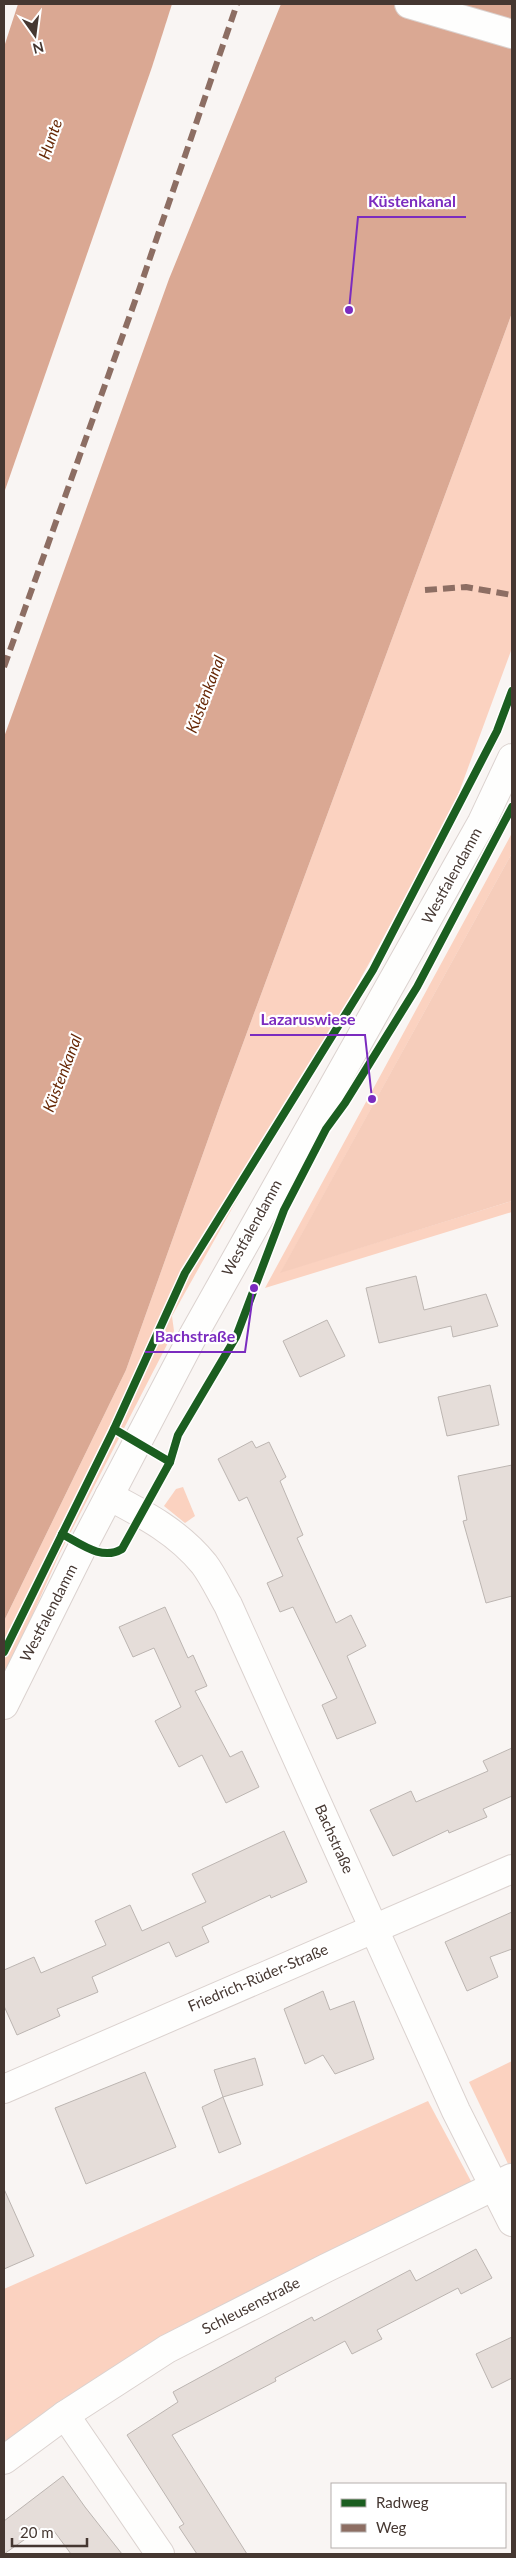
<svg xmlns="http://www.w3.org/2000/svg" width="516" height="2558" font-family="Lato,sans-serif">
  <style>
    .green { fill: #fbd2c0 }
    .forest { fill: #f6cdbb }
    .water { fill: #daa893 }
    .building { fill: #e5ddd9; stroke: #bcb5b1 }
    .lines { fill: none; stroke-linecap: round; stroke-linejoin: round }
    .minor-casing { stroke: #dbd2cf; stroke-width: 30 }
    .tertiary-casing { stroke: #dbd2cf; stroke-width: 30 }
    .motorway-casing { stroke: #dbd2cf; stroke-width: 30 }
    .minor { stroke: #fefefd; stroke-width: 28 }
    .tertiary { stroke: #fefefd; stroke-width: 28 }
    .motorway { stroke: #fefefd; stroke-width: 28 }
    .quiet { stroke: #8d6e63; stroke-width: 6; stroke-dasharray: 12 6; stroke-linecap: butt }
    .cycleway-casing { stroke: #fff; stroke-width: 11 }
    .cycleway { stroke: #1b5e20; stroke-width: 8 }
    .labels { text-anchor: middle; stroke-width: 4.5; stroke-linejoin: round; paint-order: stroke }
    .street-label { font-size: 15px; fill: #453731; stroke: #fff }
    .water-label { font-size: 16px; font-style: italic; fill: #672806; stroke: #fff }
    .leader { fill: none; stroke: #7b2cbf; stroke-width: 2 }
    .callout-dot { fill: #7b2cbf; stroke: #fff; stroke-width: 2 }
    .callout-label { font-size: 16px; text-anchor: middle; font-weight: bold; fill: #7b2cbf; stroke: #fff; stroke-width: 4.5; stroke-linejoin: round; paint-order: stroke }
  </style>
  <rect width="100%" height="100%" fill="#f9f5f3"/>
  <!-- green -->
  <g class="green">
    <path d="M512,313V648L454,806L381,942L172,1316L174,1331L59,1555L4,1679V1621L126,1370L221,1103Z"/>
    <path d="M512,833V853L281,1272L512,1201V1212L265,1288Z"/>
    <path d="M183,1487L195,1516L185,1523L164,1506L176,1489Z"/>
    <path d="M512,2061V2164L509,2166L469,2082Z"/>
    <path d="M428,2101L472,2183L4,2444V2289Z"/>
  </g>
  <!-- forest -->
  <path class="forest" d="M512,853V1201L280,1273Z"/>
  <!-- water -->
  <g class="water">
    <path d="M18,4H172L152,67L4,493V47Z"/>
    <path d="M281,4H512V313L221,1103L126,1370L4,1621V737L169,279Z"/>
  </g>
  <!-- building -->
  <g class="building">
    <path d="M416,1276L424,1310L486,1294L498,1326L453,1337L451,1326L379,1343L366,1288Z"/>
    <path d="M327,1320L345,1356L300,1377L283,1341Z"/>
    <path d="M490,1385L499,1425L447,1436L438,1397Z"/>
    <path d="M252,1441L256,1448L269,1442L286,1477L280,1481L303,1535L297,1538L336,1623L351,1615L366,1646L347,1656L376,1723L337,1739L322,1705L337,1698L293,1607L280,1612L267,1583L283,1576L247,1497L239,1501L218,1459Z"/>
    <path d="M512,1465V1596L486,1603L463,1521L467,1520L458,1476Z"/>
    <path d="M165,1607L188,1658L193,1655L207,1686L195,1691L230,1757L242,1751L259,1787L226,1803L202,1755L179,1767L155,1721L181,1707L154,1648L133,1657L119,1627Z"/>
    <path d="M512,1748V1796L483,1809L487,1817L449,1833L448,1830L393,1856L370,1810L411,1791L416,1802L488,1771L483,1761Z"/>
    <path d="M284,1831L307,1882L271,1898L270,1895L202,1927L209,1942L176,1957L169,1942L92,1977L98,1992L57,2009L60,2016L17,2035L4,2006V1970L34,1957L41,1973L106,1945L95,1921L130,1905L142,1931L206,1902L192,1874Z"/>
    <path d="M512,1912V1949L490,1957L498,1977L467,1991L445,1942Z"/>
    <path d="M323,1991L330,2010L354,2001L374,2059L335,2074L323,2055L305,2064L284,2009Z"/>
    <path d="M255,2058L263,2085L223,2097L214,2070Z"/>
    <path d="M145,2072L176,2147L86,2184L55,2108Z"/>
    <path d="M223,2097L241,2144L219,2153L202,2107Z"/>
    <path d="M4,2189L34,2256L4,2269Z"/>
    <path d="M476,2249L492,2278L461,2294L458,2288L377,2330L382,2339L352,2354L345,2341L275,2378L276,2381L172,2435L247,2554H197L179,2527L184,2524L127,2435L178,2402L173,2392L278,2335L312,2317L314,2321L410,2270L416,2281Z"/>
    <path d="M512,2337V2378L492,2388L476,2354Z"/>
    <path d="M63,2476L85,2507L122,2554H71L54,2531L47,2536L41,2528L4,2554V2521Z"/>
  </g>
  <g class="lines">
    <!-- minor casing -->
    <g class="minor-casing">
      <g id="minor">
        <path d="M109,1496C145,1515 178,1532 204,1564C213,1576 220,1591 228,1605L456,2111L512,2222"/>
        <path d="M4,2089L512,1869"/>
        <path d="M65,2415L160,2554"/>
        <path d="M4,2460L65,2415L167,2349L326,2268L511,2178"/>
      </g>
    </g>
    <!-- tertiary casing -->
    <g class="tertiary-casing">
      <path id="tertiary" d="M4,1705L83,1546L195,1332L482,822L512,758"/>
    </g>
    <!-- motorway casing -->
    <g class="motorway-casing">
      <path id="motorway" d="M409,4L512,34"/>
    </g>
    <!-- minor -->
    <use href="#minor" class="minor"/>
    <!-- tertiary -->
    <use href="#tertiary" class="tertiary"/>
    <!-- motorway -->
    <use href="#motorway" class="motorway"/>
    <!-- quiet -->
    <g class="quiet">
      <path d="M425,590L466,587L512,595"/>
      <path d="M4,667L139,290L237,4"/>
    </g>
    <!-- cycleway casing -->
    <g class="cycleway-casing">
      <g id="cycleway">
        <path d="M170,1462L178,1435L236,1337L284,1210L326,1129L345,1103L417,987L512,807"/>
        <path d="M62,1534C81,1544 102,1561 122,1549L170,1462L114,1429"/>
        <path d="M4,1652L114,1429L185,1273L373,970L497,731L512,691"/>
      </g>
    </g>
    <!-- cycleway -->
    <use href="#cycleway" class="cycleway"/>
  </g>
  <g class="labels">
    <!-- street labels -->
    <g class="street-label">
      <text transform="translate(452 876) rotate(-61)" y="5">Westfalendamm</text>
      <text transform="translate(252 1228) rotate(-61)" y="5">Westfalendamm</text>
      <text transform="translate(49 1613) rotate(-63)" y="5">Westfalendamm</text>
      <text transform="translate(334 1839) rotate(66)" y="5">Bachstraße</text>
      <text transform="translate(258 1978) rotate(-23)" y="5">Friedrich-Rüder-Straße</text>
      <text transform="translate(251 2306) rotate(-27)" y="5">Schleusenstraße</text>
    </g>
    <!-- water labels -->
    <g class="water-label">
      <text transform="translate(50 139) rotate(-71)" y="6">Hunte</text>
      <text transform="translate(205 694) rotate(-69)" y="6">Küstenkanal</text>
      <text transform="translate(62 1073) rotate(-69)" y="6">Küstenkanal</text>
    </g>
  </g>
  <!-- callouts -->
  <path class="leader" d="M349 310L358 217H466M372 1099L365 1035H250M254 1288L245 1352H145"/>
  <g class="callout-dot">
    <circle cx="349" cy="310" r="5"/>
    <circle cx="372" cy="1099" r="5"/>
    <circle cx="254" cy="1288" r="5"/>
  </g>
  <g class="callout-label">
    <text x="412" y="207">Küstenkanal</text>
    <text x="308" y="1025">Lazaruswiese</text>
    <text x="195" y="1342">Bachstraße</text>
  </g>
  <!-- border -->
  <rect width="516" height="2558" fill="none" stroke="#453731" stroke-width="10"/>
  <!-- legend -->
  <rect x="331" y="2483" width="175" height="65" fill="#ffffff" stroke="#b5afad"/>
  <rect x="341" y="2499" width="25" height="8" fill="#1b5e20" stroke="#b5afad"/>
  <text x="376" y="2508" font-size="15" fill="#453731">Radweg</text>
  <rect x="341" y="2524" width="25" height="8" fill="#8d6e63" stroke="#b5afad"/>
  <text x="376" y="2533" font-size="15" fill="#453731">Weg</text>
  <!-- north arrow -->
  <g transform="translate(35 35) rotate(166)" stroke="#ffffff" stroke-width="4" paint-order="stroke">
  <path d="M0-4L9 19L0 12L-9 19Z" fill="#453731"/>
  <text y="-8" font-size="14" font-weight="bold" text-anchor="middle" fill="#453731">N</text>
  </g>
  <!-- scale -->
  <path d="M12 2538v8h75v-8" fill="none" stroke="#453731" stroke-width="2.5"/>
  <text x="20" y="2538" font-size="15" fill="#453731" stroke="#ffffff" stroke-width="4" paint-order="stroke">20 m</text>
</svg>
